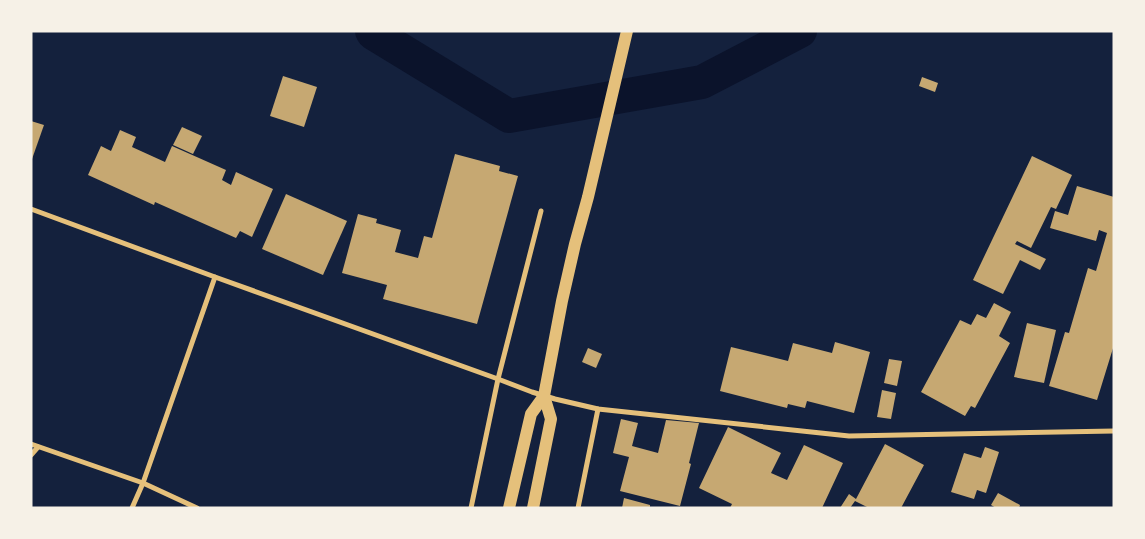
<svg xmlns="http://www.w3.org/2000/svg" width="1145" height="539" font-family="Barlow,sans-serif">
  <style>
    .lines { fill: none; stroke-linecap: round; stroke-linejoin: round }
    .river { stroke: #0b132b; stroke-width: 34 }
    .building { fill: #c6a872 }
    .minor { stroke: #e5c07b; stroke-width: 5 }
    .primary { stroke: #e5c07b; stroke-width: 12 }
  </style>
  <rect width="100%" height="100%" fill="#14213d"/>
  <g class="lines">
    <!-- river -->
    <path class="river" d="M372,31L373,33L509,116L702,82L800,31"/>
  </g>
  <!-- building -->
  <g class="building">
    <path d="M283,76L317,87L304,127L270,116Z"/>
    <path d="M922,77L938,83L935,92L919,86Z"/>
    <path d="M31,121L44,125L32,159H31Z"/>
    <path d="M182,127L202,136L193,154L173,145Z"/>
    <path d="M120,130L136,137L132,147L165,162L172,146L226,170L222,180L231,185L236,172L273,189L252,237L240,231L236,238L155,202L154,205L88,175L101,146L111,151Z"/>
    <path d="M455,154L500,166L499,171L518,176L477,324L383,299L387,285L342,273L358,214L377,219L376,223L401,230L395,252L418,258L424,236L432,238Z"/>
    <path d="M1032,156L1072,175L1056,209L1051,207L1031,248L1017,241L1015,244L1046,259L1040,270L1020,260L1003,294L973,280Z"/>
    <path d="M1077,186L1114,197V345L1097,400L1049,386L1065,332L1069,333L1088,268L1096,271L1107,233L1099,230L1096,241L1050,228L1055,211L1068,215Z"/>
    <path d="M286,194L347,221L323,275L262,249Z"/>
    <path d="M994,303L1011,312L999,336L1010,343L975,408L971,406L965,416L921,392L960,320L971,325L977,314L986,318Z"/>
    <path d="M1027,323L1056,330L1044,383L1014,377Z"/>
    <path d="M835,342L870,352L854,413L807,401L805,408L788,404L787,408L720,391L731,347L788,361L793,343L832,353Z"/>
    <path d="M588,348L602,354L596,368L582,362Z"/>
    <path d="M889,359L902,361L897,386L884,383Z"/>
    <path d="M882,390L896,393L891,419L877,417Z"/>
    <path d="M621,419L638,423L632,446L658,453L666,420L699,423L689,463L691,464L680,506L620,491L629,457L613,453Z"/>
    <path d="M728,427L781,453L771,473L787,480L804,445L843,463L822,508H730L732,504L699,488Z"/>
    <path d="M885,444L924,465L901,508H869L855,501L850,508H840L849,494L856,499Z"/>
    <path d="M985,447L999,452L986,493L977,490L974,499L951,492L964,453L981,458Z"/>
    <path d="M998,493L1020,505L1019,508H996L991,505Z"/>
    <path d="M624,498L650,505V508H622Z"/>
  </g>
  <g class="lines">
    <!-- minor -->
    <g class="minor">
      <path d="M31,209L215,277L498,379L532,392L555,399L598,409L849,436L1114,431"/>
      <path d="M31,444L143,483L197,508"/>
      <path d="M31,455L38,447"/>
      <path d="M132,508L143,483L215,277"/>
      <path d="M471,508L498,379L541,211"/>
      <path d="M578,508L598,409"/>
    </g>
    <!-- primary -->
    <g class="primary">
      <path d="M509,508L531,414L544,396L562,301L575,244L588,197L627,31"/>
      <path d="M533,508L551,419L544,396"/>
    </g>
  </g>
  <!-- border -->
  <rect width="1145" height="539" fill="none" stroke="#f6f1e7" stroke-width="65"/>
</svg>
